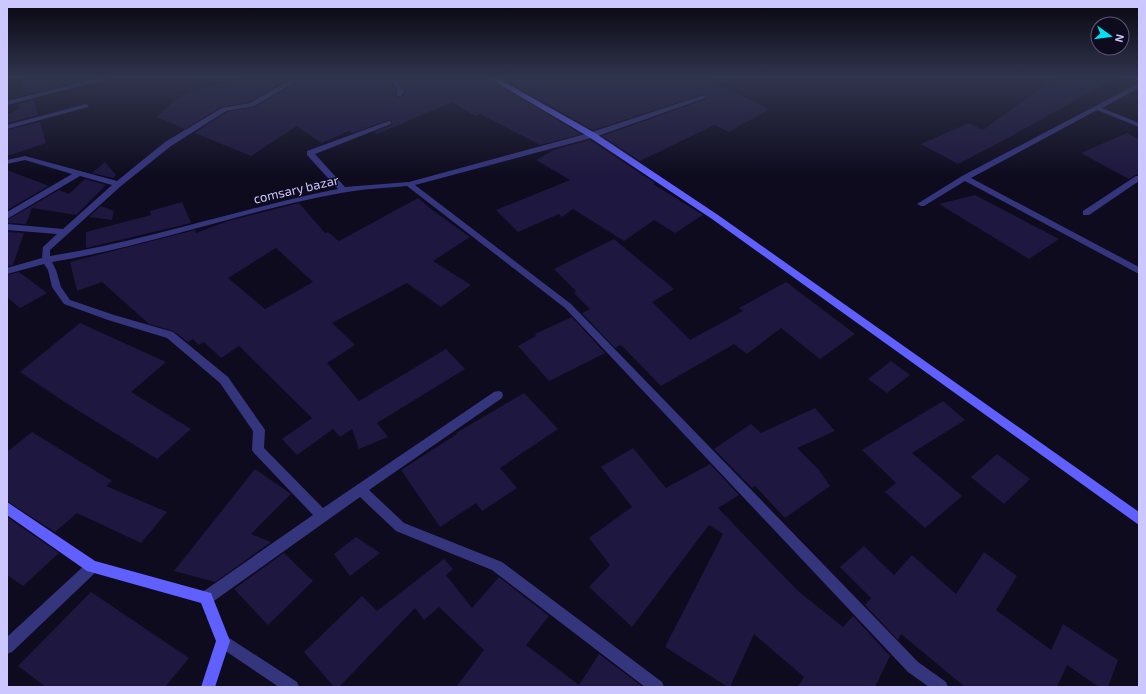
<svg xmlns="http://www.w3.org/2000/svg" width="1146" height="694" font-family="'Exo 2',sans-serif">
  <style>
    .building { fill: #1e173f; fill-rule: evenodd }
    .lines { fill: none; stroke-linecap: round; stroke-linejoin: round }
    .lane { fill: #35357e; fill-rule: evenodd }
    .street { fill: #35357e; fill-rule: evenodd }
    .secondary { fill: #5f60ff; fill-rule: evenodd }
    .labels { text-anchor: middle; stroke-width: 3; stroke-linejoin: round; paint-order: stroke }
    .street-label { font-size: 13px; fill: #ccc8ff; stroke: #0e0b1e }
  </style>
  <rect width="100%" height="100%" fill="#0e0b1e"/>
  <!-- building -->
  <g class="building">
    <path d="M22,78H83L84,80L20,96Z"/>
    <path d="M241,78H290L249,102L221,107L185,129L156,117L181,95Z"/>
    <path d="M303,78H387L396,89V96L397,98L402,97L405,92L397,78H488L581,134L540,145L480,114L475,116L452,102L377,134L374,132L392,125V121L388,120L353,133L349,131L321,143L297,126L251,156L195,133L227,112L255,107Z"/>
    <path d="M501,78H705L770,109L729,132L714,125L640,161L602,136L706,99V95H701L593,130Z"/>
    <path d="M1062,78H1116L1004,140L958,164L921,144L969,123L983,130L1048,82Z"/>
    <path d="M34,100L38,115L7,123V114L18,110L19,104Z"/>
    <path d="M40,122L46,143L7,156V130Z"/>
    <path d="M1127,133L1139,139V174L1135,175L1129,179L1081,153Z"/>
    <path d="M590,140L655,183L653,184L703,215L675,233L654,220L624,241L573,209L562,217L559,214L518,232L496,210L570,180L536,160L552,151H550Z"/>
    <path d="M105,162L116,175L113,178L92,173Z"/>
    <path d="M7,170L49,186L7,210Z"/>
    <path d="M85,179L106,185L76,215L32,208L26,224L7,223V220L59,190L69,194Z"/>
    <path d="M975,195L1059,239L1029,259L939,204Z"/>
    <path d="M418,198L431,209L470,237L433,261L471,285L441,307L407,283L332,323L355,345L327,363L359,401L446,349L465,369L377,423L388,437L359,449L352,429L340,437L333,429L297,455L282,439L312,418L239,346L221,358L204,342L199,345L193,339L188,342L173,331L149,324L102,282L77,291L70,262L195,230L196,233L228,221L299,203L325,233L328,232L339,241ZM276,248L313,282L265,309L228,278Z"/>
    <path d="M182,202L191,223L86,248V232L151,215L150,211Z"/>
    <path d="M101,206L114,211L112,220L89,217Z"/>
    <path d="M7,232L24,233L13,265L7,266Z"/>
    <path d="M614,239L674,289L652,302L690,340L743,311L739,308L786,282L855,334L820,359L781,328L747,354L734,344L661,386L621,345L615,348L582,313L590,309L574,293L576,291L554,269Z"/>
    <path d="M19,272L47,293L20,308L7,297V275Z"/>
    <path d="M572,317L605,353L549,381L518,346L536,336L535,334Z"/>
    <path d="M80,323L166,362L131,392L191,429L157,459L66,403L20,372Z"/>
    <path d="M891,361L910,375L887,393L868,379Z"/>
    <path d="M524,393L558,429L500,468L517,488L482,511L476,503L440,527L401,470L457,434L456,433Z"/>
    <path d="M943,401L965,420L912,453L962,496L925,528L885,492L896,483L862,450Z"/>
    <path d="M815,408L835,431L797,448L819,470L830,486L785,518L755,486L752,488L714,449L751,424L761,433Z"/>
    <path d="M32,432L112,481L106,486L167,512L141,543L77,513L55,532L7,501V452Z"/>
    <path d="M633,448L666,488L710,464L739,495L718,508L798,591L843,627L853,616L890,656L875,687H798L804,677L754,634L730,687H728L665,647L723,534L709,525L632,627L589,587L610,565L589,538L632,507L601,467Z"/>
    <path d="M997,454L1030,479L1004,504L971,477Z"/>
    <path d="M255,469L291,494L251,534L271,542L215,582L174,571Z"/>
    <path d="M7,517L59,553L23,586L7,575Z"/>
    <path d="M356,537L380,553L350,576L334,554Z"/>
    <path d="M864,546L894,575L912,555L956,594L984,552L1017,576L996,610L1051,650L1063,624L1118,660L1108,687H1099L1067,665L1057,687H965L901,634L898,640L865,605L871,598L840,567Z"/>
    <path d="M284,553L313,581L268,625L234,589Z"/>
    <path d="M444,559L453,569L446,575L472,608L499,577L549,616L526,645L579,685L599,654L643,687H456L484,650L439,607L424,620L415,608L339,687H334L304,652L362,596L377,611Z"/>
    <path d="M91,592L189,658L165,687H46L18,666Z"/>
  </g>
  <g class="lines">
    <!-- lane -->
    <g class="lane">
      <path d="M1139,83V88L1102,108L1139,123V127L1097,110L971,178L1139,267V274L965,181L924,206H921L917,204L962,176Z"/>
      <path d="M1136,176H1139V181L1089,215H1083V211Z"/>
    </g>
    <!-- street -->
    <g class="street">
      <path d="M99,78H111L7,105V101Z"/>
      <path d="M294,78H302L254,106L226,111L171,146L121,186L50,250V256C148,241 241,208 338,189L307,155V151L389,121L391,122V124L315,154L345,187L409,182L589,133L701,96H705V98L595,137L415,185L571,304L918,662L946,682L948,687H929L908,672L565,308L407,186C385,188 362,189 341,193C243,211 150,246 52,262L56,270L61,287L70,300L114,315L173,332L228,377L263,427L265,430L264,448L323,508L494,392L498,391L502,392L503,395L502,398L369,490L404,523L502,562L662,682L664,687H645L492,570L396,531L360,497L211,603L206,605L201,603L199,598L201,593L313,515L254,453L252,450L253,431L220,383L167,338L108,320L64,304L52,287L48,270L44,264L7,274V268L42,258L43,247L57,234L7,230V224L63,229L112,185L80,176L7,219V212L72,174L25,160L7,164V160L25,156L117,181L165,142L222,108L250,103Z"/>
      <path d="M388,78H395L404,91L401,96H397V88Z"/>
      <path d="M86,104L89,106L88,107L7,129V125Z"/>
      <path d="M92,561L97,563L98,567L97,571L12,652L7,654V637L87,563Z"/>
      <path d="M223,634L297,682L299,687H279L218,646L216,641L218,636Z"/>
    </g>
    <!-- secondary -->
    <g class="secondary">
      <path d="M489,78H497L595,133L718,215L1139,512V525L712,219L589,137Z"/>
      <path d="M7,502L95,561L211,593L230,641L215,687H201L216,641L201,603L87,571L7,515Z"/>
    </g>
  </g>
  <!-- sky -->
  <linearGradient id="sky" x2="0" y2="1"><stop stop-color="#080610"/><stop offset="0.44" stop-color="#30344c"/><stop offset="1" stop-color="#30344c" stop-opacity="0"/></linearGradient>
  <rect width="1146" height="176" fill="url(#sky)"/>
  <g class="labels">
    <!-- street labels -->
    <g class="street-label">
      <text transform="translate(296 189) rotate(-13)" y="5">comsary bazar</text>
    </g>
  </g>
  <!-- border -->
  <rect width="1146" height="694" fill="none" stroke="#ccc8ff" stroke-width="16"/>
  <!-- north arrow -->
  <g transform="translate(1110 36) rotate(104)"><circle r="19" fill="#0e0b1e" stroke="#5a5778"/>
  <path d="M0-3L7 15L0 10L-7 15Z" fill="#00e2f3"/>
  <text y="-6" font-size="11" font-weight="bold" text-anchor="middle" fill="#ccc8ff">N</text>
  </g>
</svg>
